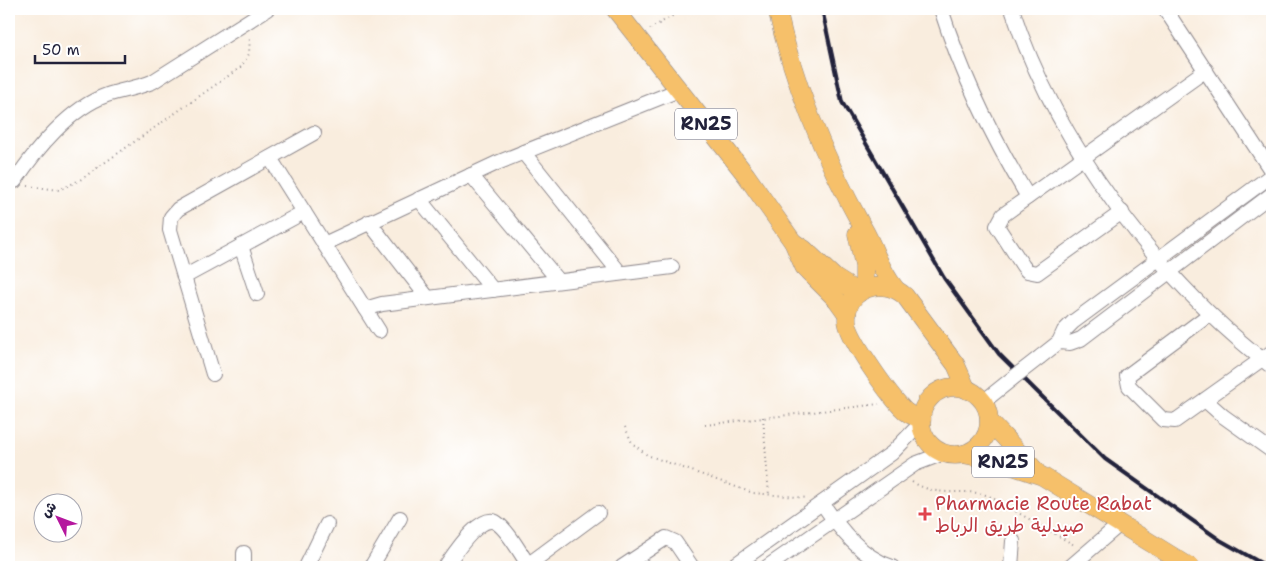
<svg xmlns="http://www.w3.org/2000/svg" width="1281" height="576" font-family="'Shantell Sans','Playpen Sans Arabic',sans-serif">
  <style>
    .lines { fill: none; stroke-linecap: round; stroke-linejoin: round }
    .minor-casing { stroke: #8e888c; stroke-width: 16 }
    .major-casing { stroke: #8e888c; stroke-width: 19 }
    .path { stroke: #8e888c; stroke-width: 2; stroke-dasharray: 1 4; stroke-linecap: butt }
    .minor { stroke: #fff; stroke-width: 14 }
    .major { stroke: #f6c06b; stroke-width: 18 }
    .rail { stroke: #22223b; stroke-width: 4 }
    .minor-bridge-casing { stroke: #8e888c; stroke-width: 16; stroke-linecap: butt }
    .minor-bridge { stroke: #fff; stroke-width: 14 }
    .health-dot { fill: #e0444e; stroke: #fff; stroke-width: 2 }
    .labels { text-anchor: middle; stroke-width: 4; stroke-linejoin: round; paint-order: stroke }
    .shield { fill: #fff; stroke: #646476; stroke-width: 1 }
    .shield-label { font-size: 18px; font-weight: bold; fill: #22223b }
    .health-label { font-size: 19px; fill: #be3a42; stroke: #fff; text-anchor: start }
  </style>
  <rect width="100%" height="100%" fill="#fff"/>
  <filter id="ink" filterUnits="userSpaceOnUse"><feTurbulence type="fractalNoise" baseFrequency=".02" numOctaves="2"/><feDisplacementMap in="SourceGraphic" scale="10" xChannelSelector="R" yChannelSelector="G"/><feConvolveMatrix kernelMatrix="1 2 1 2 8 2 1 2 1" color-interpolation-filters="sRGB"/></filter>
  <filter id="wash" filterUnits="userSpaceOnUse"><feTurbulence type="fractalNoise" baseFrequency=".0096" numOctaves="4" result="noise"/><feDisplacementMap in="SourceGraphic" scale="20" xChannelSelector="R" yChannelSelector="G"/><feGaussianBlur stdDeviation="1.12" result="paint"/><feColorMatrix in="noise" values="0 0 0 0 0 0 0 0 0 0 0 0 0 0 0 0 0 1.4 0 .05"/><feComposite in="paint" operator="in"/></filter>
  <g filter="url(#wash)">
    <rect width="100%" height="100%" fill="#f9edde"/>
  </g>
  <g filter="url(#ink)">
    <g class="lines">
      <!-- minor casing -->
      <g class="minor-casing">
        <g id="minor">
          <path d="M941,9C962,75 992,137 1028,197"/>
          <path d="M1012,9C1056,144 1160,281 1272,367"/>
          <path d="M1165,9L1272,172"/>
          <path d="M523,152L620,273"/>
          <path d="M270,158L379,331"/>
          <path d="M471,175L559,281"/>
          <path d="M15,181C36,149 70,108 107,95C122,90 137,88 152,82L267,9"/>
          <path d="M419,199L493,290"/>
          <path d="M1122,212L1037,273L1027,271L1023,266L997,226L1003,215L1206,70"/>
          <path d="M369,222L428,298"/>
          <path d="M324,244L497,163L679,90"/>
          <path d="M241,246L257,294"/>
          <path d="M184,277L304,212"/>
          <path d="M365,309L382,304L672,267"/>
          <path d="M1210,314L1127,376L1129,386L1163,420L1175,421L1272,352"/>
          <path d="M1059,342L1070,343L1081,339L1272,194"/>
          <path d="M1040,357L1059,342L1064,331L1073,322L1272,175"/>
          <path d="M213,374L170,230L171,217L178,209L314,133"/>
          <path d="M1205,400L1223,416L1272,451"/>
          <path d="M983,402L1013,378"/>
          <path d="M822,503C839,528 862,558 892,567"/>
          <path d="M244,567V553"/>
          <path d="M306,567L327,524"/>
          <path d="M371,567L400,518"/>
          <path d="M445,567C453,556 481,511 497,523C509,531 521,555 530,567"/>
          <path d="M525,567L598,513"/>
          <path d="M622,567L666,538L675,542L692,567"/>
          <path d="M732,567L892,453L922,422"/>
          <path d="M767,567L915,464L944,453"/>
          <path d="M1011,567L1013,541"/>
          <path d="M1070,567L1120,524"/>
        </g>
      </g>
      <!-- major casing -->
      <g class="major-casing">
        <g id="major">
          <path d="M615,9L746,175L793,242L804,267L837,300L847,314"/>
          <path d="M777,9C794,86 825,159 863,228C875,248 879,269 895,288"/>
          <path d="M857,234L864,266V289"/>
          <path d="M793,242L804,249L835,278L859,293"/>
          <circle cx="955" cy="421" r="34"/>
          <path d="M922,419C914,417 907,414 902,408C889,394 847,337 847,320C845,288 883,276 905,296L956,365L967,390"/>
          <path d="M989,421L1036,471"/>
          <path d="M963,454L997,461L1042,476L1190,567"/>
        </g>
      </g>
      <!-- path -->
      <g class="path">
        <path d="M650,29L684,9"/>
        <path d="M28,186L59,190L80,180L241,67L249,54L250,36"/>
        <path d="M763,417L769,496"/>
        <path d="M705,425L879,404"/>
        <path d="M625,427L632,443L647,455L753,493L808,498"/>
        <path d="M912,482C944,500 961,486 989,496L1076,546"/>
      </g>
      <!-- minor -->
      <use href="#minor" class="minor"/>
      <!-- major -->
      <use href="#major" class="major"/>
      <!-- rail -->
      <path class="rail" d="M822,9L842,102L944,278L999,354L1105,459L1220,540L1268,567"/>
      <!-- minor-bridge casing -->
      <g class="minor-bridge-casing">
        <path id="minor-bridge" d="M1013,378L1040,357"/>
      </g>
      <!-- minor-bridge -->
      <use href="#minor-bridge" class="minor-bridge"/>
    </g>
  </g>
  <!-- markers -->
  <path class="health-dot" d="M922.5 506.5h5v5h5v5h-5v5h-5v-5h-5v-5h5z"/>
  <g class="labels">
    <!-- shield labels -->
    <g class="shield">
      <rect x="675" y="108.5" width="62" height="31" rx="4"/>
      <rect x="972" y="446.5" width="62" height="31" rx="4"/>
    </g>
    <g class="shield-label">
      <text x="706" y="130">RN25</text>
      <text x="1003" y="468">RN25</text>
    </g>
    <!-- health labels -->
    <g class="health-label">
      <text x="935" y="510">Pharmacie Route Rabat<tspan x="935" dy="22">صيدلية طريق الرباط</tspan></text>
    </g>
  </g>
  <!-- margin -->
  <rect width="1281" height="576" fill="none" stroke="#fff" stroke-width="30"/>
  <!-- north arrow -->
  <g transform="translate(58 518) rotate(312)"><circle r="24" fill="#ffffff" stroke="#a7a7b1"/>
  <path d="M0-4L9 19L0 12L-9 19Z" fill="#b5179e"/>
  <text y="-8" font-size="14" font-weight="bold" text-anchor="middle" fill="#22223b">ش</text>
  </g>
  <!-- scale -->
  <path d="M35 55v8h90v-8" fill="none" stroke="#22223b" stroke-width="2.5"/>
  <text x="42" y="55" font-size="15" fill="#22223b" stroke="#ffffff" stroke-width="4" paint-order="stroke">50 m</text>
</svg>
